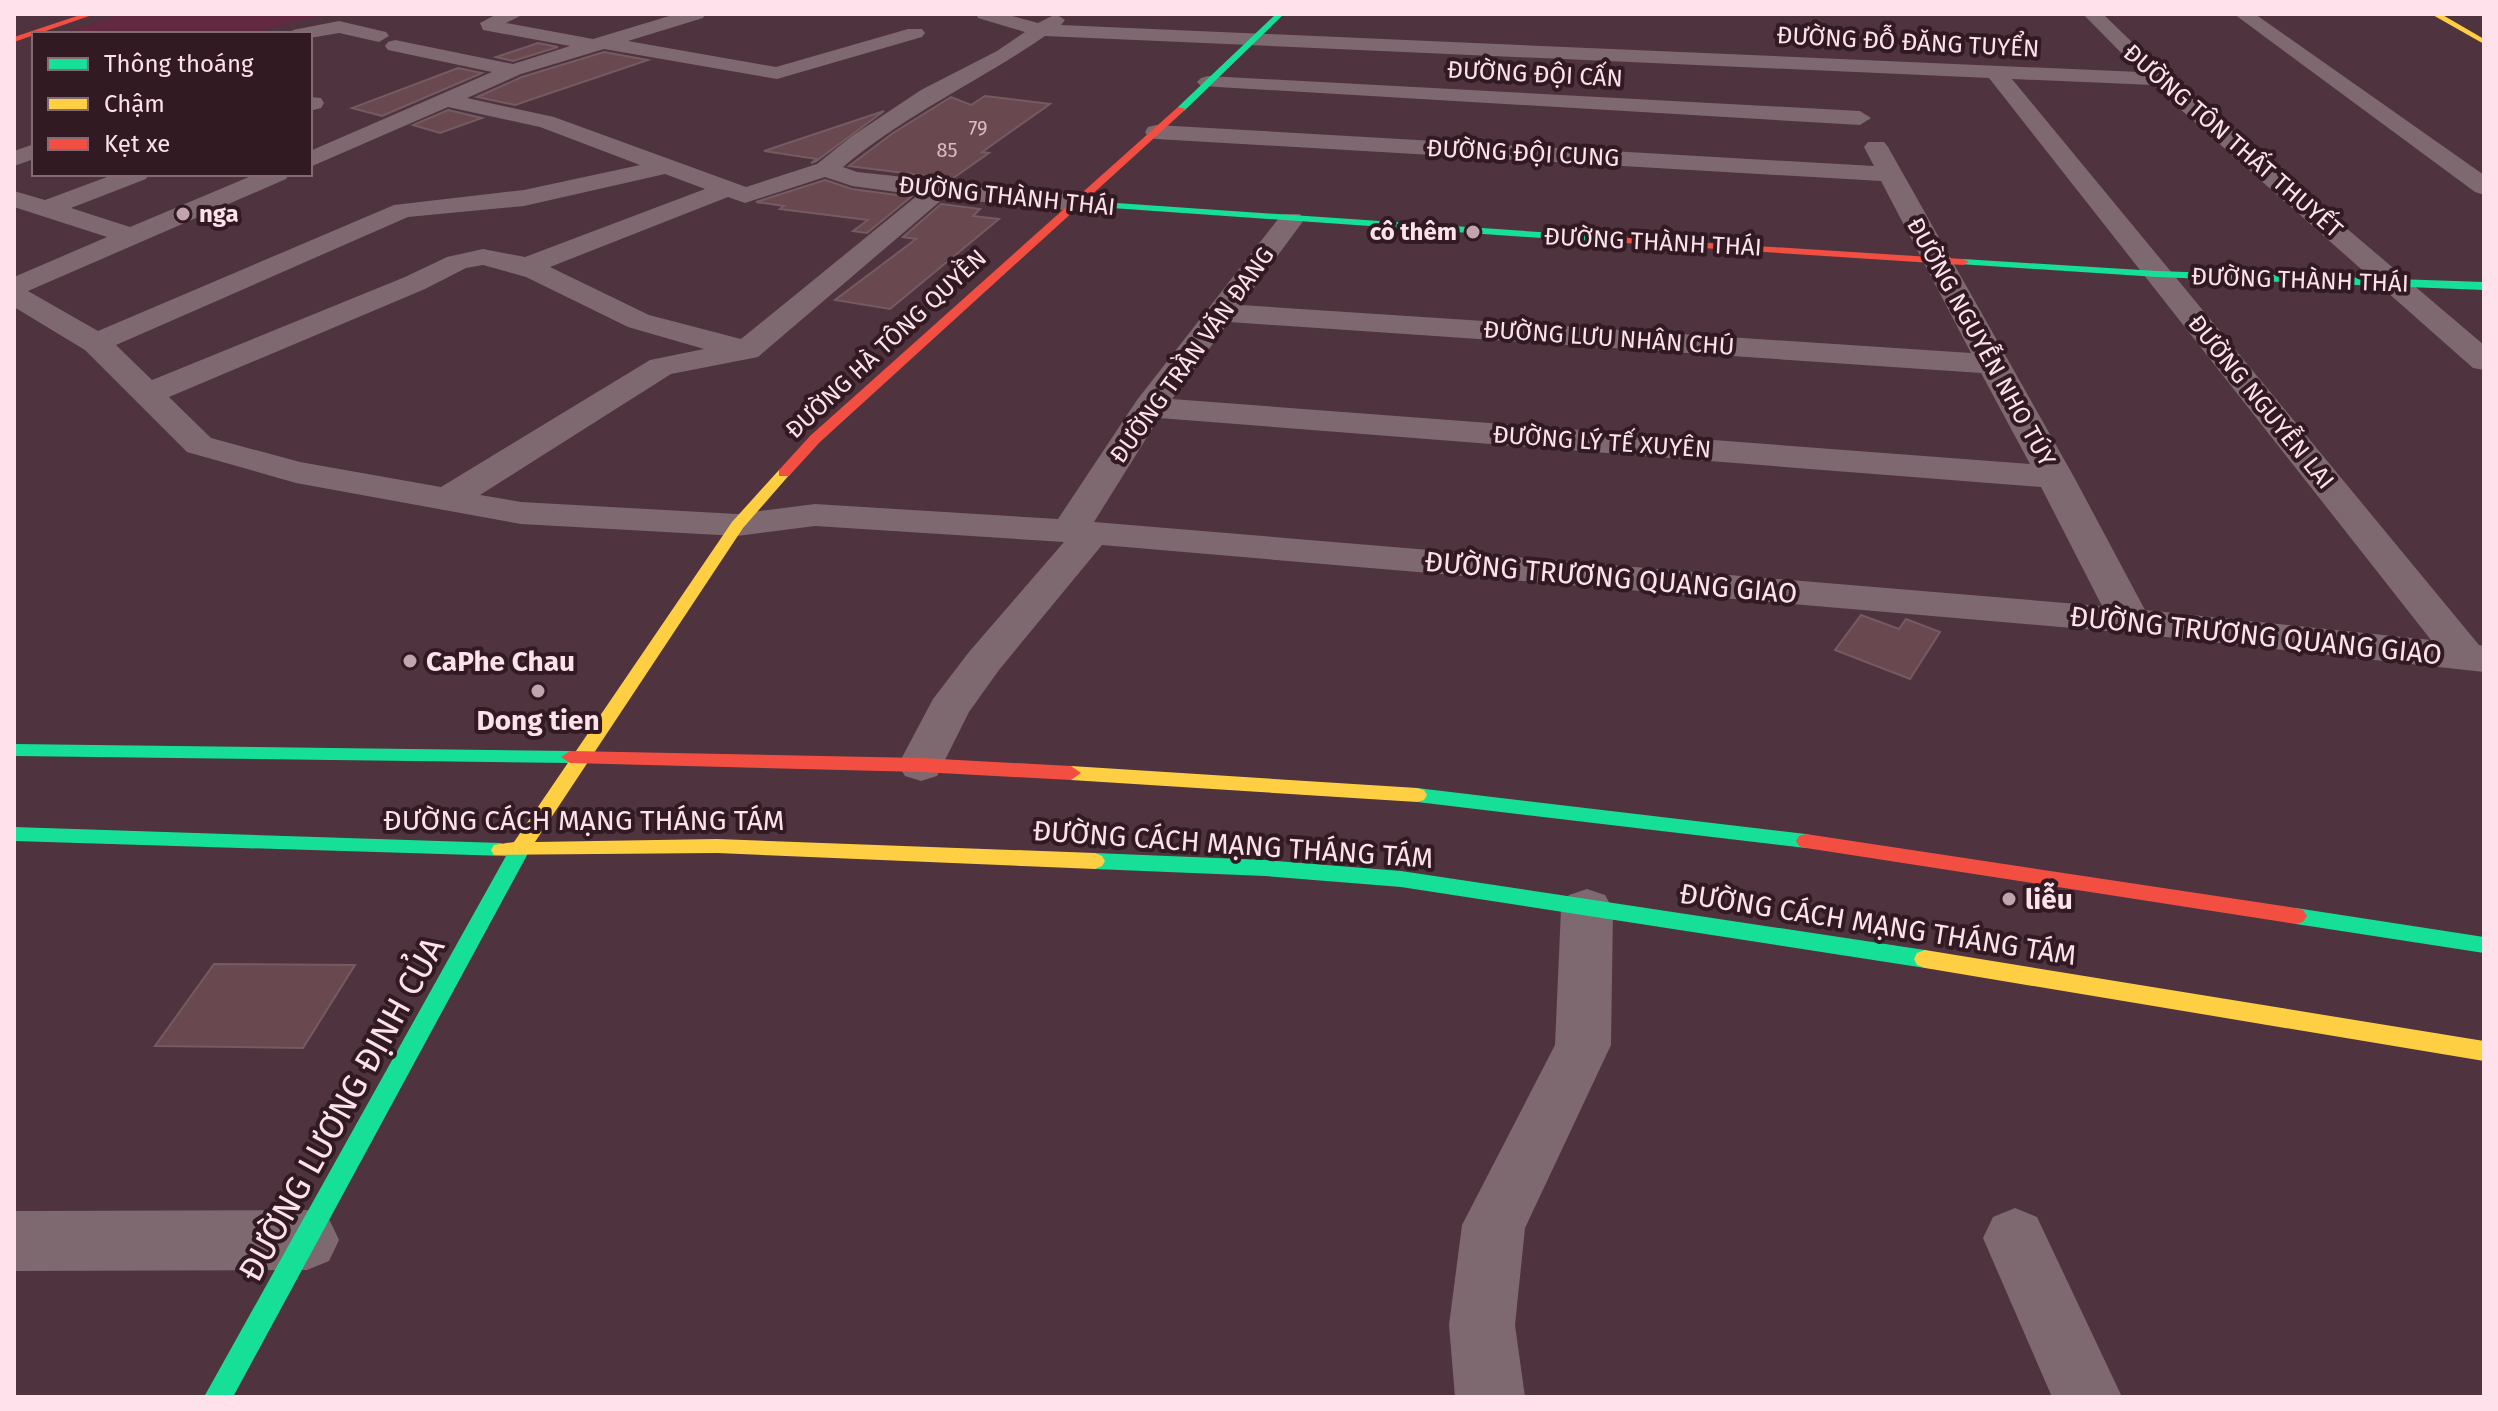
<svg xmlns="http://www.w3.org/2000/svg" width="2498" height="1411" font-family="'Fira Sans',sans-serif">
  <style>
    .built { fill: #632941 }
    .building { fill: #694850; stroke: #745b61; stroke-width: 2 }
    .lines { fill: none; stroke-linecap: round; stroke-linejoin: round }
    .street { fill: #7e6970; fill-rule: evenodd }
    .fast { fill: #16e098; fill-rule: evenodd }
    .slow { fill: #ffcf43; fill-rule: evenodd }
    .jam { fill: #f24e42; fill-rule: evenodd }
    .poi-dot { fill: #c1a4ae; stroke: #321a23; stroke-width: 3 }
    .labels { text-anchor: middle; stroke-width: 8; stroke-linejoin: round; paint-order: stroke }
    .far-number-label { font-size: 20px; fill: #d9bbc4 }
    .far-street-label { font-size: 24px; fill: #fee1ea; stroke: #321a23 }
    .far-poi-label { font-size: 24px; font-weight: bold; fill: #fee1ea; stroke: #321a23; text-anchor: start }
    .street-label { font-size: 28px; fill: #fee1ea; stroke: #321a23 }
    .poi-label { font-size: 28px; font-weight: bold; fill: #fee1ea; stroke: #321a23; text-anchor: start }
    .near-street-label { font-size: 34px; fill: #fee1ea; stroke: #321a23 }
  </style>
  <rect width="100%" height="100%" fill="#4f333e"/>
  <!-- built -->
  <path class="built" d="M120,14H325L249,34H62Z"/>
  <!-- building -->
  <g class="building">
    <path d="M538,43L558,47L513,61L496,57Z"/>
    <path d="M604,52L648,60L515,105L477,97L522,77Z"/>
    <path d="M458,68L482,73L382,116L352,108Z"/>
    <path d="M985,96L1050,104L982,152L989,153L952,179L849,166L893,133L951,97L971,105Z"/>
    <path d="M448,110L482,118L440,133L413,125Z"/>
    <path d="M884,111L816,161L811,163L817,159L764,151Z"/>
    <path d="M825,180L852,189L911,197L867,233L853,231L868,220L780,209L784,206L756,202Z"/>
    <path d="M941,204L980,209L973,216L999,219L890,309L835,300L916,239L903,237Z"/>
    <path d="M1861,615L1899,629L1906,619L1940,632L1910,679L1835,650Z"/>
    <path d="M214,964L355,965L303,1048L155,1046Z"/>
  </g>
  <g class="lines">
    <!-- street -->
    <g class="street">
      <path d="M497,14H524L506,23L593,39L676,14H705L703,18L628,41L776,67L908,29H922L925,33L922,37L777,79L604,49L521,74L467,98L554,117L746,187L817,164L852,136L921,90L997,51L1025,32L978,18L976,14H1005L1038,23L1056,14L1065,20L1061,25L2140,72L2083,14H2103L2166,75L2484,345V370L2473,368L2153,85L2012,79L2479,645L2484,646V672L2130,633L1102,545L999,670L969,712L937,776L921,781L905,776L898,765L933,699L969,652L1064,542L815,526L737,536L521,524L296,483L187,452L85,350L14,307V277L107,237L14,207V191L45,200L115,174H149L146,179L71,208L130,227L256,174H289L286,179L28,291L98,331L394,205L524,190L640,165L540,127L448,107L310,167V151L492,72L388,50L385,46L388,42L395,40L513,64L570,46L483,30L480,23ZM1045,36L1989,78L2431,640L2145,610L2074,477L1888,147L1884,142H1868L1864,147L1874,166L1156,125L1148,127L1145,132L1148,137L1156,139L1881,181L1971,353L1241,305L1304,220L1300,214H1282L1137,400L1058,519L815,504L737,514L521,502L480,495L671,374L758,357L944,198L1073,211L1082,208L1086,203L1082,198L1073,195L857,172L843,167C906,114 978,82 1045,36ZM665,174L705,189L525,257L483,249L447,257L405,277L152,380L116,345L408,217L524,206ZM825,177L852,186L918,195L741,339L649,315L550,267L728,197L745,203ZM483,265L526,277L628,327L704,349L650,360L441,487L300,462L211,438L169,397L425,289L466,268ZM1229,322L1981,373L2030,464L1172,399ZM1159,418L2041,487L2102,606L1094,522Z"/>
      <path d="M2234,14H2255L2484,175V195L2475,192Z"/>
      <path d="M339,21L386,32L389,36L379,42L339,33L310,38V34H290L293,30Z"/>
      <path d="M1208,76L1860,111L1871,118L1860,125L1201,86L1197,82L1201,78Z"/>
      <path d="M310,97L321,98L324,103L321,108L310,111Z"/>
      <path d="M34,144V159L14,166V151Z"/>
      <path d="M1587,889L1605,895L1613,909L1611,1045L1525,1228L1515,1325L1525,1397H1455L1449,1325L1462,1225L1555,1045L1561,909L1569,895Z"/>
      <path d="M2015,1208L2037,1217L2122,1397H2052L1983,1238L1993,1217Z"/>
      <path d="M307,1210L329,1219L339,1240L329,1261L307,1270L14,1271V1211Z"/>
    </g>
    <!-- fast -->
    <g class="fast">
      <path d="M1276,14H1284L1184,111H1178V107Z"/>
      <path d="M1073,200L1613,237L1619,240L1613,243L1069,205L1068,203Z"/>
      <path d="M1963,259L2157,271L2484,282V290L2157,277L1959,264V260Z"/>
      <path d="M14,744L570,751L579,757L570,763L14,756Z"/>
      <path d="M1417,788L1806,834L1813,836L1816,841L1813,846L1806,848L1417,802L1410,800L1407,795L1410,790Z"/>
      <path d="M14,827L501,843L510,849L515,841H529L532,846L233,1397H204L506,856L14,841Z"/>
      <path d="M1095,853L1265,860L1401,871L1925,950L1933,953L1936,959L1933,965L1925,968L1401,887L1265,876L1095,869L1088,866L1085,861L1088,856Z"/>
      <path d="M2296,908L2484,937V953L2296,924L2289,922L2285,916L2289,910Z"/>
    </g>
    <!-- slow -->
    <g class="slow">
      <path d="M2431,14H2441L2484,39V44Z"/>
      <path d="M784,469L791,473L743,528L535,842L717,839L1095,853L1102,856L1105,861L1102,866L1095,869L717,853L494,855L491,850L494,845L514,842L732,522L779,470Z"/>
      <path d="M1071,766L1417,788L1424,790L1427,795L1424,800L1417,802L1071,780L1061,773Z"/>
      <path d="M1925,950L2484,1041V1061L1925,968L1917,965L1914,959L1917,953Z"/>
    </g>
    <!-- jam -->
    <g class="jam">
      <path d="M83,14H95L14,42V37Z"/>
      <path d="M1178,107L1186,109L820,442L789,476H779V470L810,436Z"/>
      <path d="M1613,237L1963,259L1969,262L1963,265L1609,242V238Z"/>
      <path d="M570,751L921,758L1071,766L1081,773L1071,780L921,772L570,763L561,757Z"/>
      <path d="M1806,834L2296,908L2303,910L2307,916L2303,922L2296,924L1806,848L1799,846L1796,841L1799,836Z"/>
    </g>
  </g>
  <!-- markers -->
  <g class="poi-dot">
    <circle cx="183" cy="214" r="8"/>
    <circle cx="1473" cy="232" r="8"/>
    <circle cx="410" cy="661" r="8"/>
    <circle cx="538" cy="691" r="8"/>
    <circle cx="2009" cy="899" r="8"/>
  </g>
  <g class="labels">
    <!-- far-number labels -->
    <g class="far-number-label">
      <text x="978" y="135">79</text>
      <text x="947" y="157">85</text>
    </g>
    <!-- far-street labels -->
    <g class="far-street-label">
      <text transform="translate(1908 42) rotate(3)" y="8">ĐƯỜNG ĐỖ ĐĂNG TUYỂN</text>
      <text transform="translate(1535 74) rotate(3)" y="8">ĐƯỜNG ĐỘI CẤN</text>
      <text transform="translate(2233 141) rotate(41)" y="8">ĐƯỜNG TÔN THẤT THUYẾT</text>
      <text transform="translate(1523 153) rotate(3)" y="8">ĐƯỜNG ĐỘI CUNG</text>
      <text transform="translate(1007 196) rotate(6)" y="8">ĐƯỜNG THÀNH THÁI</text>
      <text transform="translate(1653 242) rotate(3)" y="8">ĐƯỜNG THÀNH THÁI</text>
      <text transform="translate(2300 280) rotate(2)" y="8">ĐƯỜNG THÀNH THÁI</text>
      <text transform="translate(1609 338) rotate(4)" y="8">ĐƯỜNG LƯU NHÂN CHÚ</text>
      <text transform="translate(1981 342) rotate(61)" y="8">ĐƯỜNG NGUYỄN NHO TÚY</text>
      <text transform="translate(886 344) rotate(-43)" y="8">ĐƯỜNG HÀ TÔNG QUYỀN</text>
      <text transform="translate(1192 355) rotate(-54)" y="8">ĐƯỜNG TRẦN VĂN ĐANG</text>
      <text transform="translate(2261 402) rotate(51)" y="8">ĐƯỜNG NGUYỄN LAI</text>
      <text transform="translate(1602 442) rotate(4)" y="8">ĐƯỜNG LÝ TẾ XUYÊN</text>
    </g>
    <!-- far-poi labels -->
    <g class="far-poi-label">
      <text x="199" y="222">nga</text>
      <text x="1457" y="240" text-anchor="end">cô thêm</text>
    </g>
    <!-- street labels -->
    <g class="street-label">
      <text transform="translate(1611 577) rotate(5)" y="10">ĐƯỜNG TRƯƠNG QUANG GIAO</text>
      <text transform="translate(2256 635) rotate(6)" y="10">ĐƯỜNG TRƯƠNG QUANG GIAO</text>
      <text x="584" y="830">ĐƯỜNG CÁCH MẠNG THÁNG TÁM</text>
      <text transform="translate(1233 844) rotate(4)" y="10">ĐƯỜNG CÁCH MẠNG THÁNG TÁM</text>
      <text transform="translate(1878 924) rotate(9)" y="10">ĐƯỜNG CÁCH MẠNG THÁNG TÁM</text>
    </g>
    <!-- poi labels -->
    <g class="poi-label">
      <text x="426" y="671">CaPhe Chau</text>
      <text x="538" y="730" text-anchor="middle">Dong tien</text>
      <text x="2025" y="909">liễu</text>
    </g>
    <!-- near-street labels -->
    <g class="near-street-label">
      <text transform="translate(341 1109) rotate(-61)" y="12">ĐƯỜNG LƯƠNG ĐỊNH CỦA</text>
    </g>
  </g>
  <!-- border -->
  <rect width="2498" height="1411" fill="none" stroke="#fee1ea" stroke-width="32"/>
  <!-- legend -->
  <rect x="32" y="32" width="280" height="144" fill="#321a23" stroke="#846a73" stroke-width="2"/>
  <rect x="48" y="58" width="40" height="12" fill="#16e098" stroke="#846a73" stroke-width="2"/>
  <text x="104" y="72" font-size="24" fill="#fee1ea">Thông thoáng</text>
  <rect x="48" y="98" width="40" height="12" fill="#ffcf43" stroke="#846a73" stroke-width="2"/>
  <text x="104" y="112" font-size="24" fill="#fee1ea">Chậm</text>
  <rect x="48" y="138" width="40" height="12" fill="#f24e42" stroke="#846a73" stroke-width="2"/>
  <text x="104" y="152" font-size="24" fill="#fee1ea">Kẹt xe</text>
</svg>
